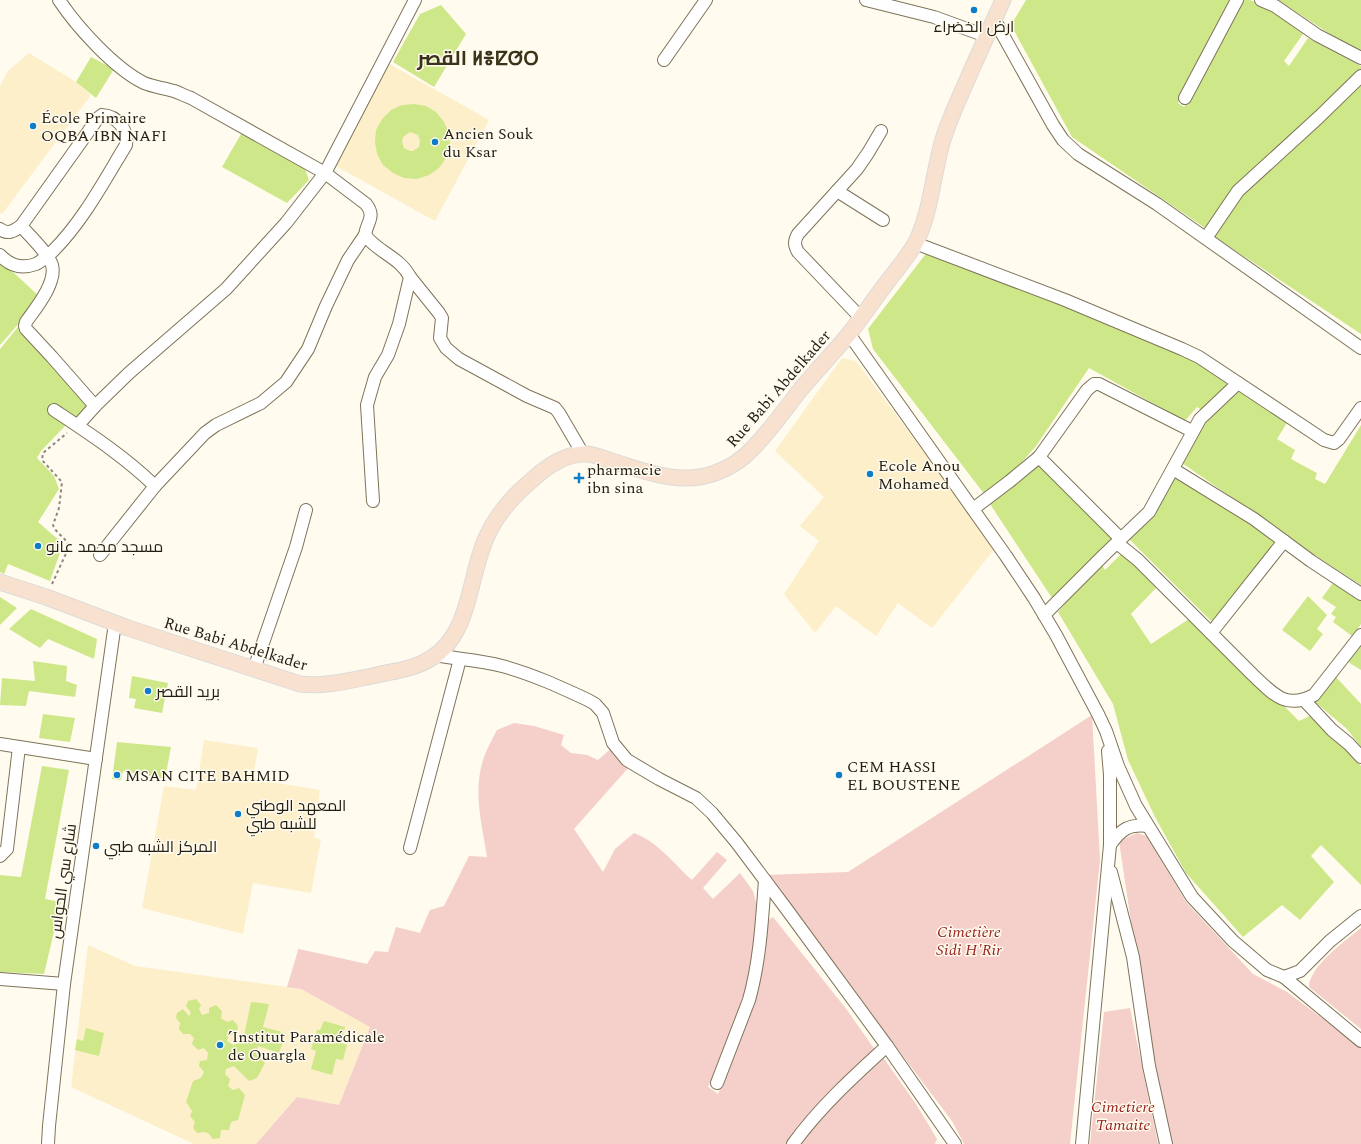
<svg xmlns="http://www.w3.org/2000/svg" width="1361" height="1144" font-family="Spectral,Cairo,'Noto Sans Tifinagh',serif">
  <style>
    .built { fill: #fdefca }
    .green { fill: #f5cfc9 }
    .building { fill: #cee889; fill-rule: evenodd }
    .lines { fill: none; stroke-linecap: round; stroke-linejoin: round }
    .minor-casing { stroke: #7e7459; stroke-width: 14 }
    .major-casing { stroke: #dcdbd9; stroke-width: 17 }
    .path { stroke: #8c887d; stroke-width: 2; stroke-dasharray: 3 3; stroke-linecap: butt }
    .minor { stroke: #fff; stroke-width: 12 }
    .major { stroke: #f9e1d0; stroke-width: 15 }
    .poi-dot { fill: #0d7dc7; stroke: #fffbef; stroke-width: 1.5 }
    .labels { text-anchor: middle; stroke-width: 3; stroke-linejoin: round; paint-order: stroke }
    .poi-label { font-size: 16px; fill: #221e13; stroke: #fffbef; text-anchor: start }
    .street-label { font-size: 16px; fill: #221e13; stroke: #fffbef }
    .park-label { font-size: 16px; font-style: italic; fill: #99241e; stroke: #fffbef }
    .district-label { font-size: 20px; font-weight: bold; fill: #3a3219; stroke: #fffbef }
  </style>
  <rect width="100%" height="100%" fill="#fffbef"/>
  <!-- built -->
  <g class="built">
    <path d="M29,53L76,82L91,95L2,214L0,213V86L8,71Z"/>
    <path d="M386,62L489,120L435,221L334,165Z"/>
    <path d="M842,358L856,361L995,548L932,628L898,603L876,636L836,606L815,633L784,594L819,541L800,526L824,497L775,451Z"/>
    <path d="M204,740L258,748L253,779L320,790L314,838L321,839L311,893L253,883L243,934L142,908L164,786L196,790Z"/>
    <path d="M88,945L135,966L301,989L370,1027L339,1105L297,1097L256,1144H194L71,1087Z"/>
  </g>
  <!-- green -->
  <g class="green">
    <path d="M1092,715L1100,860L1070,1144H964L952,1121L766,875L848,872Z"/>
    <path d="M514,723L534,726L564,735L561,745L571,753L587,755L598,760L614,746L629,767L574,829L603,872L615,849L634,833C657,841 674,864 692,880L717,852L727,860L703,888L713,899L740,873L753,891L758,911L751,980L741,1013L708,1087L718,1094L755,996L764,923L773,917L847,1010L875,1050L787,1144H256L297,1097L339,1105L370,1027L301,989L287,987L299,947V949L367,964L375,951L388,952L396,927L420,933L430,910L444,906L469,856L487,857C483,830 475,801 480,773C482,758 490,743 497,730Z"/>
    <path d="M1137,833L1147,836L1186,902L1253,974L1287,992L1361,1047V1144H1172L1143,1003L1119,841Z"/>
    <path d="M1361,928V1029L1309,987C1309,967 1346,940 1361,928Z"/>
    <path d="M1130,1008L1158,1144H1090L1104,1012Z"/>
    <path d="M882,1056L916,1104L937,1139L935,1144H798L804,1135Z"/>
  </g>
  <!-- building -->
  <g class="building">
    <path d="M1026,0H1233L1178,103L1184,107L1244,0H1250L1267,7L1303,34L1284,61L1289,66L1308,38L1361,66V74L1313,120L1208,230L1072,137L1011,25Z"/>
    <path d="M1278,0H1361V50L1347,45Z"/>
    <path d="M441,5L466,34L434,87L393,62L420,14Z"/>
    <path d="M91,57L114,69L96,98L76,82Z"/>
    <path d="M1361,80V334L1212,235L1243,193Z"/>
    <path d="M414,104L426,106L436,112L444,122L449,133L450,146L446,158L439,168L429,175L417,179L404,178L393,173L383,165L377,154L375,142L376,130L382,119L391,110L402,105ZM410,132L418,135L420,141L419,147L413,151H410L404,148L402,142L403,137Z"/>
    <path d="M241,134L305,169L309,180L287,203L222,167Z"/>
    <path d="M928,251L1092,314L1214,370L1229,386L1203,411L1197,407L1185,421L1089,368L1036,446L1016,469L985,495L873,349L868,329Z"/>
    <path d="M0,260L41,298L0,345Z"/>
    <path d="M18,327L31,336L90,408L80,420L66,425L41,451L37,458L54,476L59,489L38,522L61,542V550L50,581L8,564L4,574L0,572V349Z"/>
    <path d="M1240,390L1288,421L1277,439L1295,450L1291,459L1317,473L1315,479L1325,484L1361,425V585L1316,556L1182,463L1202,423Z"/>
    <path d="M1041,464L1115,537L1054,601L990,504Z"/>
    <path d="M1176,475L1276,542L1212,622L1128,538L1155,513Z"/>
    <path d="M1122,553L1156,588L1131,614L1151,644L1189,619L1219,650L1277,699L1299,721L1310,716L1345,748L1361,766V885L1321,845L1311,856L1334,882L1300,920L1282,905L1243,937L1186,873L1155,817L1128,760L1113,704L1058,612L1078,588L1102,565L1105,570Z"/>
    <path d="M1335,580L1361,599V624L1352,636L1333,622L1336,617L1331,614L1336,607L1322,598Z"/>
    <path d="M1308,596L1327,615L1317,629L1323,634L1310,651L1282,630Z"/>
    <path d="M0,597L17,608L0,625Z"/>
    <path d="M31,609L97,639L94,659L48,639L40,648L9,629Z"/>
    <path d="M1361,644V670L1348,662Z"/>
    <path d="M33,661L67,666L66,681L77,685L75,697L29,691L26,706L0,705L2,678L35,681Z"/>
    <path d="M132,676L168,683L162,713L134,708L136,699L129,698Z"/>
    <path d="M1335,676L1361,704V747L1347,729L1314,701Z"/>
    <path d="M43,714L75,718L70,742L39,738Z"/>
    <path d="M117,742L171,747L165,779L123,771L121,780L112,779Z"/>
    <path d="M42,766L69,770L45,899L61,902L44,974L0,972V875L21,877Z"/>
    <path d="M196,999L201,1005L199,1009L202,1015L209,1013V1008L216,1005L222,1011L221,1018L227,1022L233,1020L238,1026L237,1034L229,1035L227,1041L233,1045L243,1041L251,1002L269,1004L263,1027L286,1033L279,1053L258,1046L256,1054L265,1063L257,1078L249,1081L234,1066L226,1069L225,1074L230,1079L228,1086L233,1090L239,1088L245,1095L238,1120L231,1122L229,1130H221L220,1138L213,1139L208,1133L203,1132L197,1133L193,1128L195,1122L190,1116L192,1111L186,1102L193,1081L201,1078L204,1072L199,1066L200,1061L207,1060L208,1053L204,1048L198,1050L192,1044L194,1038L190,1034H183L179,1029L180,1023L176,1018L177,1013L183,1009L189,1016L191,1013L186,1006L188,1001Z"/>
    <path d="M324,1021L345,1027L341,1043L347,1045L343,1060L336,1059L332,1075L311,1069L316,1051L311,1049L317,1030H320Z"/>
    <path d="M86,1028L104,1033L99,1056L75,1050L77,1039L83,1041Z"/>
  </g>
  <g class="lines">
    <!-- minor casing -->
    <g class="minor-casing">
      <g id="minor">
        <path d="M59,0C77,27 114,68 144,83C154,87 164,88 174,91C180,93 185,96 191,98L325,173L366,204C376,217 367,221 365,235C377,252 400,257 410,277L399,324L388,355L375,377L367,405L373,501"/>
        <path d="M866,0L934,17L986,36"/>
        <path d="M1261,0L1275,6L1317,35L1361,58"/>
        <path d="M994,19L1053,125L1063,140L1078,154L1157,204L1361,348"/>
        <path d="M664,60L706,0"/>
        <path d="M1185,98L1237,0"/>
        <path d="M837,191L883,220"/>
        <path d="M21,226C30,236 48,253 52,265C57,283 35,309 26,322L25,326L26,329L52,357L95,406"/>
        <path d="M0,229C8,235 14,231 21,226L98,118L102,115C118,116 128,130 126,145C104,181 83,221 53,251C48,255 42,261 36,264C22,269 10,266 0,255"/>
        <path d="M1206,238L1238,191L1319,117L1361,76"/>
        <path d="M915,243L1065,300L1182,349L1199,357L1324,440L1334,443L1339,439L1361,408"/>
        <path d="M410,277L439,313L442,318L440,338L446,348L459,359L527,396L555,408L559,413L583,454"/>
        <path d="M861,318L798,252C794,245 794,241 798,234L857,169L868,153L881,131"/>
        <path d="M849,334L1006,556L1034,598L1056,635L1098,714L1106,731L1118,766L1136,806L1192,897L1233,941L1267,970L1284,977L1300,971L1330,941L1361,916"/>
        <path d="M54,410C90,434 124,456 155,486"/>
        <path d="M78,425L95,406L129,373L226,289L286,223L325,173L415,0"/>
        <path d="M1039,457L1087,390L1094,384H1099L1192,431"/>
        <path d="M1173,469L1254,519L1311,561L1361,594"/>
        <path d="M973,509L1010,481L1039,457L1121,539"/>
        <path d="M1117,543L1138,560L1253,675C1273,694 1286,710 1314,695L1361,635"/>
        <path d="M100,555L155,486L205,433L216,425L261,403L286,382L308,349L326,306L348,260L365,235"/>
        <path d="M1044,615L1105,554L1149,512L1200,419L1238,383"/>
        <path d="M1211,633L1284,541"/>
        <path d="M435,655C457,659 480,660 502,666C532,674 560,687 588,700L595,704L603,713L613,743L627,760L659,779L696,798L712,813L737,843L785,907L887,1046L955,1144"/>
        <path d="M254,669L296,547L306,510"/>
        <path d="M1304,700L1332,730L1349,744L1361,757"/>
        <path d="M0,744L96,759"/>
        <path d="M1110,845C1121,829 1129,824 1148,826"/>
        <path d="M410,848L460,659"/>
        <path d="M0,856L7,849L19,747"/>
        <path d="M1111,872L1133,957L1149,1066L1166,1144"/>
        <path d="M1284,977L1361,1041"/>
        <path d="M0,979L64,984"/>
        <path d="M717,1083L749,1000C760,961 762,920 765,880"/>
        <path d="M48,1144L49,1126L64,984L115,623"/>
        <path d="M793,1144C820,1107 853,1077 887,1046"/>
        <path d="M1082,1144L1110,845V775L1108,751"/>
      </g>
    </g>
    <!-- major casing -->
    <g class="major-casing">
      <path id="major" d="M0,582L46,597L128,628L300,684C326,687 351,680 377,675C394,671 414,669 430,659C472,634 468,576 487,536C497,514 514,495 532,480C546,467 565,453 586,454C596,454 607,460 618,463C649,473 683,485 715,473C729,468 742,460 752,449C770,431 785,409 801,389C817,370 833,353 849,334C862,317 875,298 888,281C898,268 910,254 917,240C931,210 933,175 942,143C949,118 961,95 971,71C982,47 992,24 1003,0"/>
    </g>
    <!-- path -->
    <path class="path" d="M52,584L69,547C67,538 56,534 53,525L59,508L62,482L42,460L43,453L67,433"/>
    <!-- minor -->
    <use href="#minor" class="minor"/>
    <!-- major -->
    <use href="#major" class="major"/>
  </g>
  <!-- markers -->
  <g class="poi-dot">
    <circle cx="974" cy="10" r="4"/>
    <circle cx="33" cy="126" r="4"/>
    <circle cx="435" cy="142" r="4"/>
    <circle cx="870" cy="474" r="4"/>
    <path d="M577 472h4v4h4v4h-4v4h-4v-4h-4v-4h4z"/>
    <circle cx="38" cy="546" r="4"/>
    <circle cx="148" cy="691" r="4"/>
    <circle cx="117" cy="775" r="4"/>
    <circle cx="839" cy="775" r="4"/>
    <circle cx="238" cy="814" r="4"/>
    <circle cx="96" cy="846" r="4"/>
    <circle cx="220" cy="1045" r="4"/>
  </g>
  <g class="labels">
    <!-- poi labels -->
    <g class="poi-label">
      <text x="974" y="32" text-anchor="middle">ارض الخضراء</text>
      <text x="41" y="123">École Primaire<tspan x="41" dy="18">OQBA IBN NAFI</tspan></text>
      <text x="443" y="139">Ancien Souk<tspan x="443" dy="18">du Ksar</tspan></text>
      <text x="878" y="471">Ecole Anou<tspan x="878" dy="18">Mohamed</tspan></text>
      <text x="587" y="475">pharmacie<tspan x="587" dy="18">ibn sina</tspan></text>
      <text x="46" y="552">مسجد محمد عانو</text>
      <text x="156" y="697">بريد القصر</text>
      <text x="847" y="772">CEM HASSI<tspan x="847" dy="18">EL BOUSTENE</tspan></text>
      <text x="125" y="781">MSAN CITE BAHMID</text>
      <text x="246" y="811">المعهد الوطني<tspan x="246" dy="18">للشبه طبي</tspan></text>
      <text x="104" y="852">المركز الشبه طبي</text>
      <text x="228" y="1042">’Institut Paramédicale<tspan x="228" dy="18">de Ouargla</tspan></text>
    </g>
    <!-- street labels -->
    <g class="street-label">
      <text transform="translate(778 388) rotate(-49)" y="6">Rue Babi Abdelkader</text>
      <text transform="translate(236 643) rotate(17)" y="6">Rue Babi Abdelkader</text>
      <text transform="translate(62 881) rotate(-82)" y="6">شارع سي الحواس</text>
    </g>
    <!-- park labels -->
    <g class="park-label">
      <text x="969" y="937">Cimetière<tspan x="969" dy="18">Sidi H'Rir</tspan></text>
      <text x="1123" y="1112">Cimetiere<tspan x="1123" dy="18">Tamaite</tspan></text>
    </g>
    <!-- district labels -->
    <g class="district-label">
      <text x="478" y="65">القصر ⵍⴻⵇⵚⵔ</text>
    </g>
  </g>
</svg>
